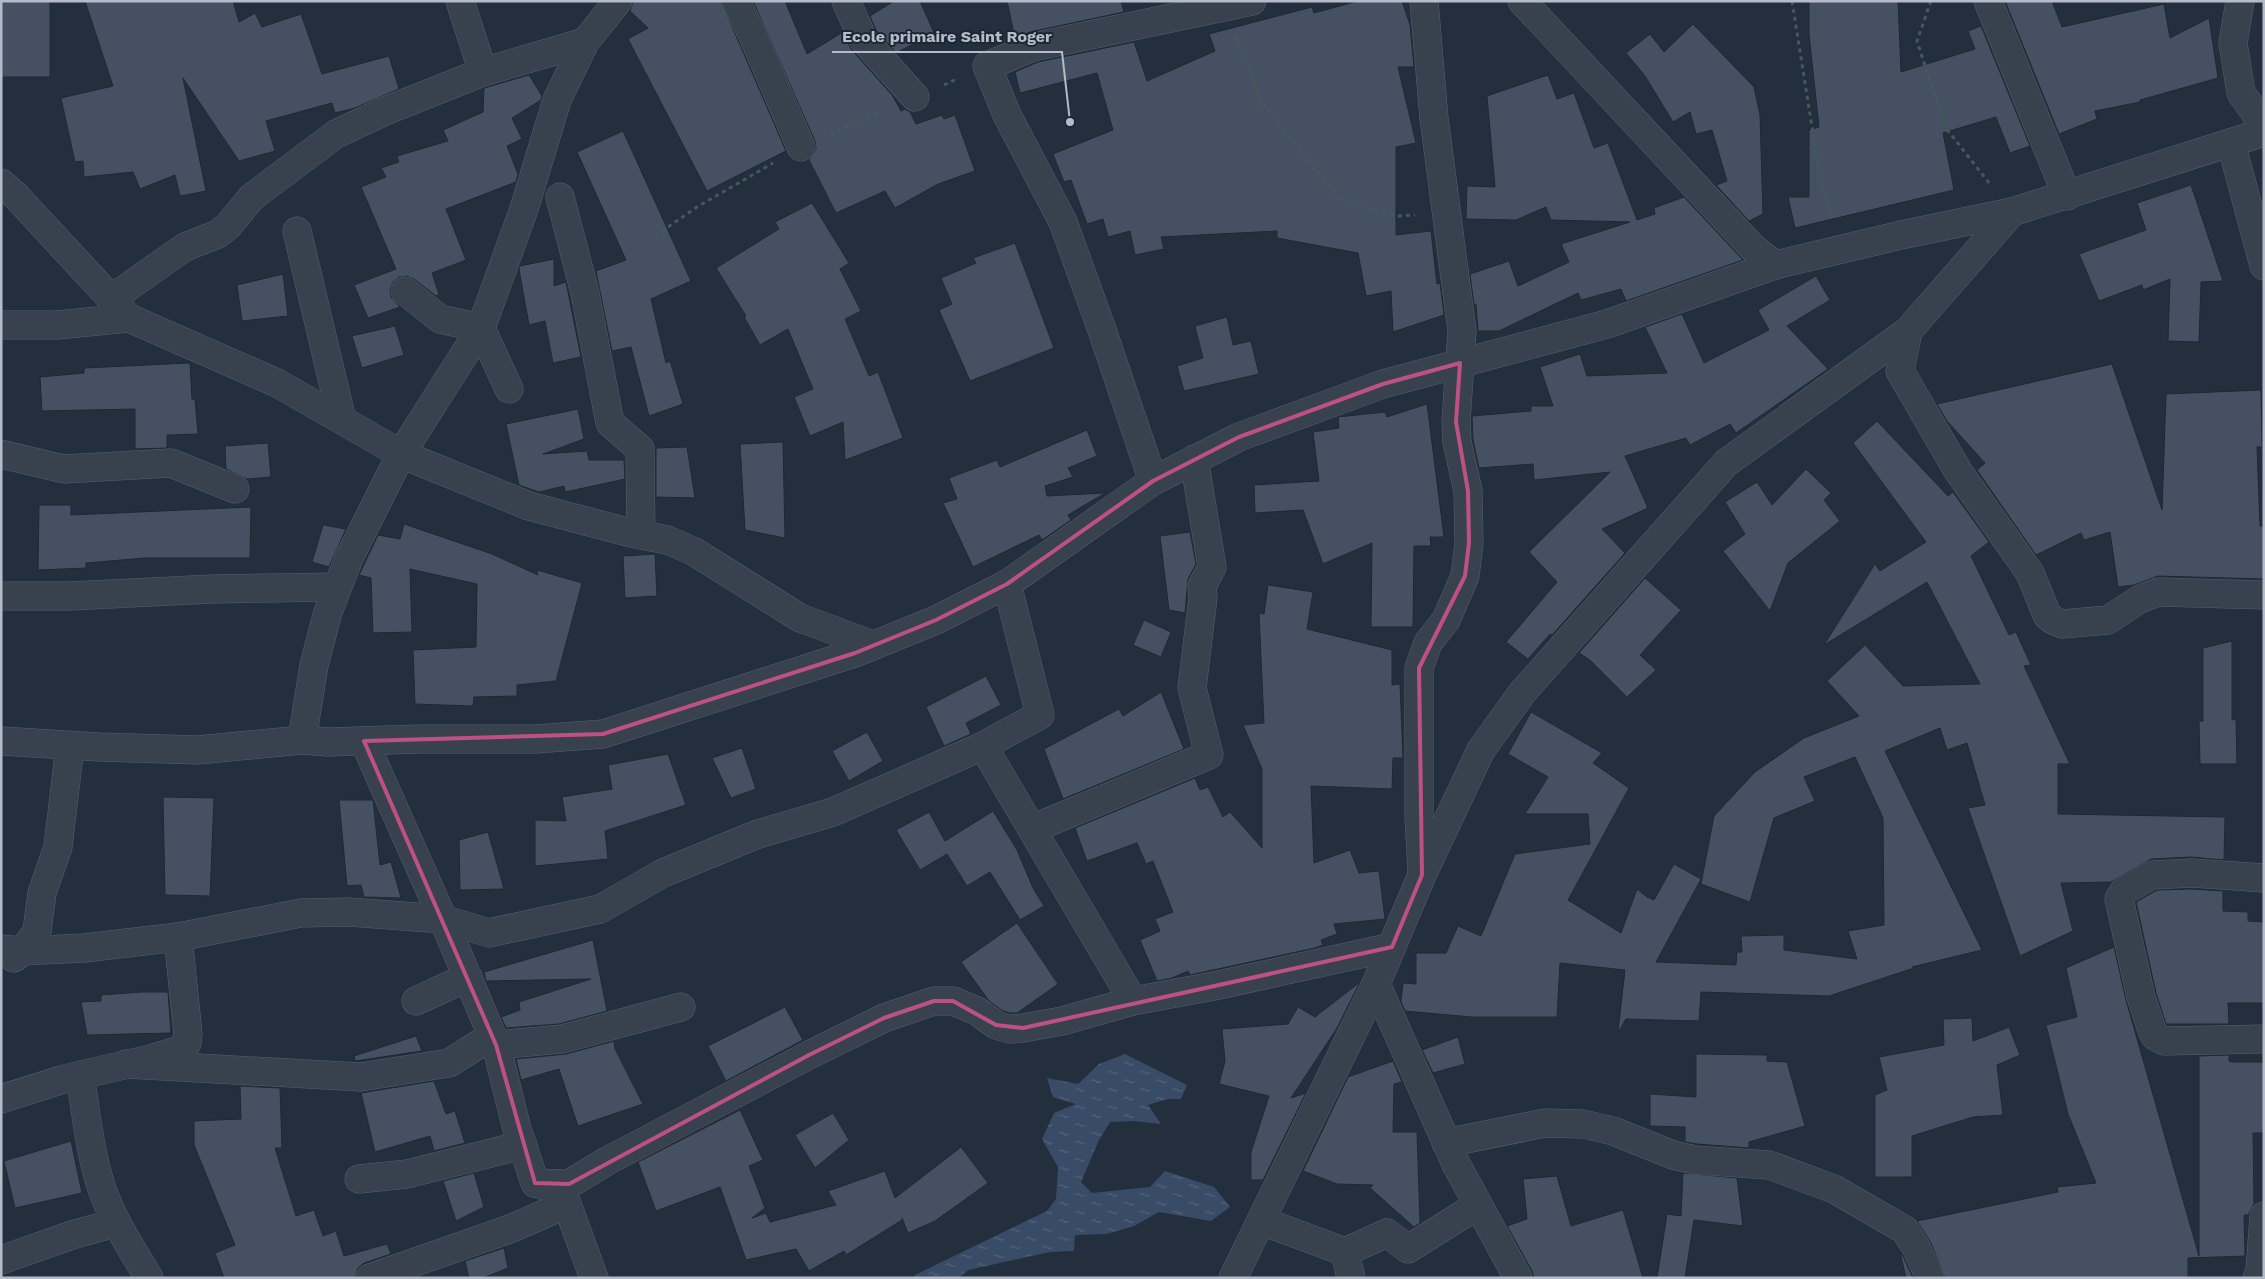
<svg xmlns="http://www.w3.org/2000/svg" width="2265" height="1279" font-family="'Work Sans',sans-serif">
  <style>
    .water { fill: url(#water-ripples) }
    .building { fill: #455162; stroke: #1f2835 }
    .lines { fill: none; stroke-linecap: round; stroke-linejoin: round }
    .minor-casing { stroke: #565f6c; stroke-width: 29 }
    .path { stroke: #44595c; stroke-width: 3; stroke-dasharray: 4 4; stroke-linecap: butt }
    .minor { stroke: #38414e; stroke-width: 28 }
    .marked { fill: none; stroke: #bd5182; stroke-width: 4; stroke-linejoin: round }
    .leader { fill: none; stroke: #b4bcc9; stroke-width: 2 }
    .callout-dot { fill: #b4bcc9; stroke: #1d2633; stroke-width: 2 }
    .callout-label { font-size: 16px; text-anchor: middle; font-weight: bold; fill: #b4bcc9; stroke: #1d2633; stroke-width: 4; stroke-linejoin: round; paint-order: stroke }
  </style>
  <defs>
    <pattern id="water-ripples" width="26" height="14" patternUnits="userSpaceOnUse" patternTransform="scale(1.25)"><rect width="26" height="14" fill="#394c67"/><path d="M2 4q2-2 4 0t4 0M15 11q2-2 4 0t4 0" fill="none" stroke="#53647b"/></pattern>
  </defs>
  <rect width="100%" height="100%" fill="#242f3e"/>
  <!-- water -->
  <path class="water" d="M1125,1054L1187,1085L1181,1099H1167L1148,1105L1161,1124L1134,1121L1110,1122L1099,1140L1081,1182L1092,1193L1150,1187L1165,1171L1214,1187L1230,1207L1211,1221L1159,1212L1134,1226L1106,1234L1075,1235L1074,1251L1050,1252L968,1270L959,1278H914L915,1275L1047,1211L1056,1199L1058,1167L1042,1139L1054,1113L1076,1104L1053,1097L1047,1078L1078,1084L1099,1064Z"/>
  <!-- building -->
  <g class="building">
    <rect x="1" y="1" width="49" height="76"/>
    <path d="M85,1H233L239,22L255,13L262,27L301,14L322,74L389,56L399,89L355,108L335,113L332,103L266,121L275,151L239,161L183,78L206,191L180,196L175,175L140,189L133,172L84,177L83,161L75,162L61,98L113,86Z"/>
    <path d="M633,1H721L786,151L707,191L628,39L648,28L630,11Z"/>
    <path d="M753,1H785L807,54L843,32L851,49L892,95L901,111L905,109L910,112L916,124L942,115L944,119L955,115L975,171L938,184L895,208L885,191L836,213L809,160L816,149L815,141Z"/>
    <path d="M894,1H920L934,33L896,53L876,30L870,16Z"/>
    <path d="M1007,1H1121L1124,12L1030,32L1015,38Z"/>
    <path d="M1358,1H1402L1410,25L1414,67H1398L1416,143L1396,147V235L1431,231L1437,284L1440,283L1444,315L1393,332L1391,291L1366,296L1358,253L1277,238V231L1161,237L1164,249L1135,255L1130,231L1108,237L1103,219L1087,224L1071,180L1064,182L1053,154L1113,130L1097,73L1020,93L1015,72L1038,62L1134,42L1147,81L1215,51L1209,34L1312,7L1314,13Z"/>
    <path d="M1809,1H1898L1901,72L1975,49L1968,31L1981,26L2030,146L2010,153L1996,117L1943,133L1954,190L1795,228L1788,197H1809V130L1819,127L1809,34Z"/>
    <path d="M2005,1H2052L2062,27L2164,4L2170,38L2209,18L2218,78L2140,100V102L2095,111L2097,119L2059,134Z"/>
    <path d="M1693,24L1754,87L1760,115L1763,214L1749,221L1716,185L1727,181L1712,130L1696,134L1690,112L1673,122L1645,76L1626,53L1650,34L1664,52Z"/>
    <path d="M529,75L542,96L541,100L512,118L522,139L507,146L518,174L516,182L446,209L466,260L432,273L439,294L436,296L414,279L407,276L399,277L393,282L390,289L391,297L400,307L368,318L354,285L396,269L361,187L386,177L381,168L399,162L397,156L448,141L443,130L483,112L484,88Z"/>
    <path d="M1548,75L1557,99L1574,93L1594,148L1608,143L1637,220L1655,214L1654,208L1684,197L1743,260L1626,301L1621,289L1581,300L1578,293L1499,331H1478L1476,304L1474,305L1470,274L1509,261L1518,286L1569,262L1561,244L1630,222L1551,220L1546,207L1516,220L1466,219L1467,186L1495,187L1487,96Z"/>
    <path d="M623,131L691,281L651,299L666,363L670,361L683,404L649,416L631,347L612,351L596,271L626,260L577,152Z"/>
    <path d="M2191,185L2223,281L2201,282L2199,342L2168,341L2170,279L2143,290L2142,285L2099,301L2079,254L2146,230L2137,203Z"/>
    <path d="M812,203L849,263L840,269L861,311L845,319L869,376L878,372L903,438L845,460L843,422L810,436L794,397L813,389L788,329L760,345L744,317L746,316L716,268L779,229L775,222Z"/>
    <path d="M1015,243L1054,348L970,381L939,310L952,304L941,278L976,263L973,258Z"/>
    <path d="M554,259V286L566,282L581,357L553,363L545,321L529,325L519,269L520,266Z"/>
    <path d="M283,274L288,316L242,321L237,285Z"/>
    <path d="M1816,276L1830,300L1787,326L1828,369L1736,433L1730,424L1690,445L1686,438L1625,456L1648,508L1602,529L1625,553L1552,635L1550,634L1528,659L1506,642L1557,582L1529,552L1610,472L1534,480L1533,464L1479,468L1473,440L1472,416L1531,411V406H1553L1540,367L1580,354L1587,376L1667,373L1645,327L1682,314L1704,363L1769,330L1758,310Z"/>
    <path d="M1227,317L1233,345L1251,341L1259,374L1184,391L1177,366L1203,358L1195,326Z"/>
    <path d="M395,326L404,355L362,368L352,336Z"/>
    <path d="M190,363L192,399H195L198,434L167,435V448L135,449V409L42,411L40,377L84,373V368Z"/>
    <path d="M2112,364L2162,510L2166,394L2261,390L2262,447H2257L2260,526H2264V579L2158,576L2134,585L2118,587L2110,532L2084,540L2081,533L2036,555L1977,470L1985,463L1947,421L1937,404Z"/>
    <path d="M1427,404L1444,537H1430L1431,546H1414L1413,627H1371L1372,543L1323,564L1303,510L1255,513L1254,485L1319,481L1313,432L1339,428L1338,417L1385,412L1387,417Z"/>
    <path d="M578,409L584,439L543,454L587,451L589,460H624L625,479L565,492L564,486L539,492L519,485L506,424Z"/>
    <path d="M1877,421L1948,496L1953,492L1989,542L1971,556L2009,635L2016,632L2031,665L2024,666L2070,764H2058V814L2225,817L2224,860L2191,857L2151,859L2111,882L2061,883L2073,931L2020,956L1968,808L1985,805L1967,743L1947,750L1940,728L1885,751L1982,950L1912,967H1917L1829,996L1701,992L1699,1021L1626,1019L1619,1031H1618L1625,970L1560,963L1557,1017H1472L1405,1011L1401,1002L1403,983L1416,984V953H1446L1458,926L1481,936L1515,854L1590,844L1588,814H1525L1548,777L1508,754L1531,712L1602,753L1593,763L1629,788L1568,900L1621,933L1637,889L1647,897L1654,900L1674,864L1701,879L1656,962L1736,965L1737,952H1742L1741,936L1784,935V950L1857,959L1848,931L1884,925L1883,818L1855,757L1804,777L1815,801L1774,818L1750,902L1701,884L1714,816L1755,772L1804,738L1859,716L1827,681L1865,645L1903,686L1980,684L1927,582L1824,645L1875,564L1880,571L1926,542L1853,443Z"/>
    <path d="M1087,430L1097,456L1068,468L1073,477L1045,486L1047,496L1105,493L1068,515L1071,520L1042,540L1039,535L973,567L943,503L957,499L949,478L997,460L1000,467Z"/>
    <path d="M783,442L785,538L745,530L740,444Z"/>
    <path d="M268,443L271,477L247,479L226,469L225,446Z"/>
    <path d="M687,447L695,498L656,497V448Z"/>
    <path d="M1806,469L1831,493L1824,500L1840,521L1788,563L1770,611L1723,551L1745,534L1725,502L1757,482L1772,505Z"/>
    <path d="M39,505H71V515L251,507L250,558H145L86,563V568L38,570Z"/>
    <path d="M404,524L492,554L538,575L537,570L582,583L556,681L517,685V696L474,697L473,706L415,704L413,650L476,647L477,584L410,569L412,632L373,633L371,578L359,575L378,535L400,539Z"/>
    <path d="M323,525L346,529L329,567L312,562Z"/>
    <path d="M1190,532L1196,564L1188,579L1185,613L1169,610L1160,536Z"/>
    <path d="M655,554L657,596L625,598L623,556Z"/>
    <path d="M1645,578L1681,610L1640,655L1656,670L1627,697L1590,660L1579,653Z"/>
    <path d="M1268,585L1313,592L1307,629L1392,650V685L1400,684L1403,758H1393L1392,789L1311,786L1314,863L1350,850L1359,873L1379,871L1385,919L1334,924L1337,934L1321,940L1323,945L1315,948L1190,975L1188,971L1172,978L1157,981L1140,940L1160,931L1155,919L1173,912L1153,861L1146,864L1137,843L1087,861L1075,828L1195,778L1200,790L1208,787L1223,817L1230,812L1262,848V769L1243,725L1264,723L1259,613L1264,614Z"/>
    <path d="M1144,620L1171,632L1161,657L1133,645Z"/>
    <path d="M2232,641V720L2236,719L2237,764H2200L2199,721H2203V648Z"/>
    <path d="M986,676L1001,705L966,723L971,734L944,746L926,707Z"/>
    <path d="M1161,692L1184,749L1063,799L1044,749L1119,709L1123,716Z"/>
    <path d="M867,732L883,761L849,781L832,751Z"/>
    <path d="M742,748L756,789L731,798L712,758Z"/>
    <path d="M668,754L686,805L605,831L608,859L535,866V820L566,821L562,797L612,789L608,765Z"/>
    <path d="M163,797L214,798L210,896L165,895Z"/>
    <path d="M339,800H373L380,865L391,862L401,898L364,897L361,885L347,886Z"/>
    <path d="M993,811L1017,850L1033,888L1044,906L1020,920L990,872L967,886L947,854L920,870L896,830L929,812L945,841Z"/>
    <path d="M488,832L504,889L460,890L459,840Z"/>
    <path d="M2192,889L2223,891V911L2248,912V921L2264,922V1003H2228L2229,1024H2166L2156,993L2136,902L2157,890Z"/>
    <path d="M1017,923L1058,984L1017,1013H1011L1003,1011L989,1001L961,962Z"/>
    <path d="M593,940L607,1011L559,1024L506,1028L501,1017L520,1010L519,1002L591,979L486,981L484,972Z"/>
    <path d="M2114,947L2126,1000L2199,1256V1056L2229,1055V1061L2232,1062H2264V1133H2253L2254,1204L2248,1215H2244L2245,1256L2188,1258V1278H1945L1931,1243L1917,1221L2058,1192L2057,1187L2096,1183L2068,1114L2046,1025L2077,1017L2066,968Z"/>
    <path d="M1360,982L1337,1028L1291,1098L1306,1093L1263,1180H1251V1152L1269,1096L1219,1084L1225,1061L1222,1029L1288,1024L1298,1007L1315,1017Z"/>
    <path d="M141,992H168L171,1033L87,1035L81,1002L101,1001V995Z"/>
    <path d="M785,1007L803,1040L726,1081L708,1046Z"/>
    <path d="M1972,1018L1973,1041L2009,1027L2020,1055L1997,1065L2003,1115L1973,1117L1912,1136V1177H1875V1095L1887,1090L1879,1057L1944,1045L1943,1019Z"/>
    <path d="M416,1036L422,1051L355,1061L354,1056Z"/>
    <path d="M1458,1037L1465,1064L1433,1073L1422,1050Z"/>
    <path d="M614,1041L615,1049L643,1104L578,1126L559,1069L521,1080L516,1059L566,1054Z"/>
    <path d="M1696,1054L1767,1055V1061L1787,1062L1805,1126L1749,1142V1148L1697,1144L1685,1142V1127L1650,1126V1094L1696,1097Z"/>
    <path d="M1393,1061L1402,1082L1394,1084L1393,1132H1417L1420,1223L1414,1227L1370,1188L1373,1185L1337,1184L1303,1171L1348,1077Z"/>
    <path d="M434,1081L446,1114L455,1111L465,1143L434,1151L430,1136L375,1152L361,1093Z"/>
    <path d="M240,1086L280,1088L282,1148H275L296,1216L314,1210L323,1236L336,1231L344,1256L387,1244L391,1254L364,1263L358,1268L355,1278H224L215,1253L235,1245L194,1145V1121L241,1119Z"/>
    <path d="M740,1110L763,1160L749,1166L765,1208L752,1218L766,1213L770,1222L836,1205L828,1191L885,1171L895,1198L961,1147L988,1183L935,1221L908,1233L902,1218V1220L846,1255L844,1251L809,1271L796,1249L746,1260L720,1187L656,1211L638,1162Z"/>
    <path d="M833,1113L849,1140L815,1168L795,1135Z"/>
    <path d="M71,1141L82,1193L15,1208L4,1161Z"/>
    <path d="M474,1173L484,1207L456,1221L443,1181Z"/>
    <path d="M1683,1173L1737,1178L1743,1226L1694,1220L1685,1278H1657L1667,1214L1681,1216Z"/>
    <path d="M1557,1176L1571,1226L1623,1210L1643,1278H1534L1532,1271L1507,1226L1527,1219L1523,1179Z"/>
    <path d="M504,1248L508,1268L483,1278H469L465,1261Z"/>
    <path d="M1900,1252L1903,1256L1913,1278H1906Z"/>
  </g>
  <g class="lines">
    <!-- minor casing -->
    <g class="minor-casing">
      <g id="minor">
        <path d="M460,1L483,72L585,42"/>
        <path d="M736,1L752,34L801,147"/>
        <path d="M846,1L863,39L915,97"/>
        <path d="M1522,1L1753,248L1775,265"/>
        <path d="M1988,1L2067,196"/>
        <path d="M2240,1L2233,43L2241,93L2264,125"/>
        <path d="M2231,143L2264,266"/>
        <path d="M1,183L16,196L129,318L277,383L401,454L529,506L631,533L667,540L693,551L800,618L873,645"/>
        <path d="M560,197L585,293L610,423L640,449L641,535"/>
        <path d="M297,231L342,420"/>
        <path d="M405,291L440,319L481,328L509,389"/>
        <path d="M111,299L185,247L218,234L228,226L252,197L336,134L385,111L483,72"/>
        <path d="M1,325H57L129,318"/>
        <path d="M1908,331L1900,371L1958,471L2030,573L2047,615L2053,620L2062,624L2108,620L2140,599L2158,592L2264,595"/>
        <path d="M1,454L64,469L171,463L235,489"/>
        <path d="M1153,481L1102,330L1063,222L1007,115L987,66L1033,47L1252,1"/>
        <path d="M1,596H70L212,589L337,587"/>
        <path d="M302,740L314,665L328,612L349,558L401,454L481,328L524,209L557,100L585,42L618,1"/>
        <path d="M1,741L99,747L198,750L302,740L328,742L420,739H536L603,734L855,653L936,620L1007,584L1153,481L1239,437L1383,384L1607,324L1775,265L1901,235L2012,212L2264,132"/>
        <path d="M364,741L443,919L496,1045L517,1129L535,1183L560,1190L567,1204L594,1278"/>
        <path d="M983,746L1133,1001"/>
        <path d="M1032,829L1209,755L1192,688L1203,598L1202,586L1212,567L1194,459"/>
        <path d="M1422,871L1419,817V668L1428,643L1446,620L1465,576L1469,543L1468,491L1457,442L1456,422L1462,331L1434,118L1424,1"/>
        <path d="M2264,878L2192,873L2152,875L2124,891L2119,899L2141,997L2152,1030L2155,1036L2164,1041L2264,1039"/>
        <path d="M1,949L23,951L84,948L178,937L301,913L349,912L443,919L489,933L600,909L663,873L758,834L833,812L983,746L1040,715L1007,584"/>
        <path d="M14,958L23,951L37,931L42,893L58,847L70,746"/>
        <path d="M1376,984L1456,1164L1518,1278"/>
        <path d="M416,1001L468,977"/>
        <path d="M496,1045L562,1039L681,1007"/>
        <path d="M126,1064L361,1077L449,1063L492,1036"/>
        <path d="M80,1075C86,1113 90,1153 102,1189C113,1221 132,1249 149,1278"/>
        <path d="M1,1099L64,1079L150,1059L181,1050L187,1043L188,1034L178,937"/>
        <path d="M1446,1143L1545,1123L1583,1124L1613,1131L1673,1155L1695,1160L1769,1165L1834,1189L1905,1230L1917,1249L1930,1278"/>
        <path d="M359,1179L407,1174L523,1145"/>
        <path d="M535,1183L569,1184L607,1161L809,1055L884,1018L934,1001H953L977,1011L996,1025L1009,1029L1023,1028L1062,1021L1133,1001L1214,986L1392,947"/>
        <path d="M1262,1221L1345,1252L1351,1278"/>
        <path d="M1345,1252L1387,1233L1408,1249L1478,1205"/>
        <path d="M1,1260L75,1234L116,1223"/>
        <path d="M370,1278L510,1229L567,1204"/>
        <path d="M1233,1278L1376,984L1422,875L1481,750L1522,693L1726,463L1908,331L2012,212"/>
        <path d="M2257,1278L2260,1270L2264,1216"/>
      </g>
    </g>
    <!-- path -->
    <g class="path">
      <path d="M1792,1L1819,171L1832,219"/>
      <path d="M1931,1L1917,41L1945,127L1990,184"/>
      <path d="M1236,37L1263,104L1343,203L1398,216L1415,215"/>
      <path d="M944,85L957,79"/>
      <path d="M830,134L883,111"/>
      <path d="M655,236L697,207L773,163"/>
    </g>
    <!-- minor -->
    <use href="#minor" class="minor"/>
  </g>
  <!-- marked area -->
  <path class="marked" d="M1460,363L1456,422L1468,491L1469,543L1465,576L1419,668L1422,875L1392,947L1023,1028L996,1025L953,1001H934L884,1018L809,1055L569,1184L535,1183L496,1045L364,741L603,734L855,653L936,620L1007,584L1153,481L1239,437L1383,384Z"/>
  <!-- callouts -->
  <path class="leader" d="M1070 122L1062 52H832"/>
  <circle class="callout-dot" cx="1070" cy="122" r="5"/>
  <g class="callout-label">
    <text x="947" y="42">Ecole primaire Saint Roger</text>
  </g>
  <!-- border -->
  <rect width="2265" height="1279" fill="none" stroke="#b4bcc9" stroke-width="5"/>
</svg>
